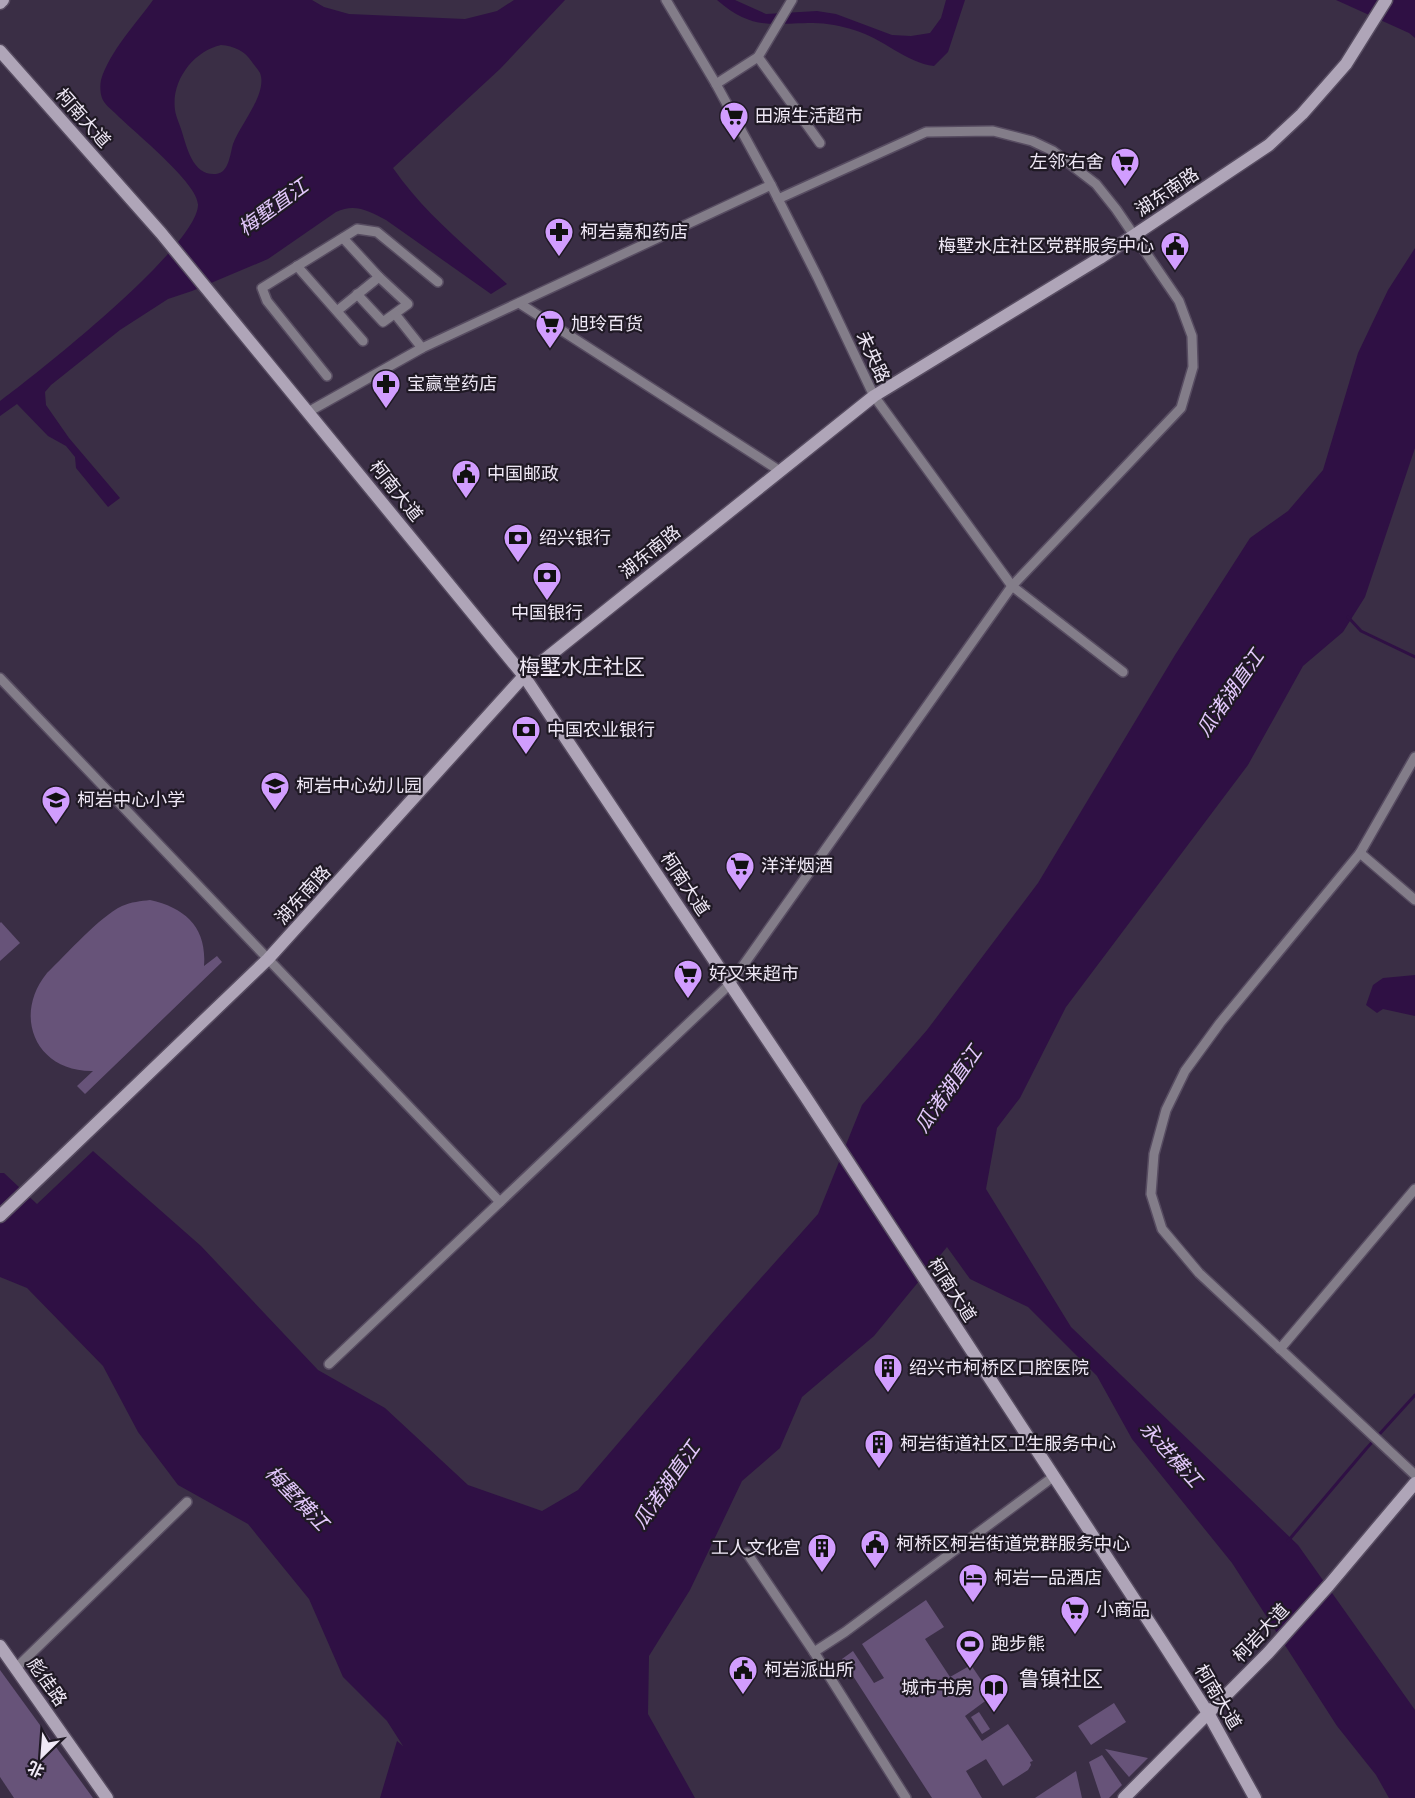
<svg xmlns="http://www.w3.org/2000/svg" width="1415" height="1798" font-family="Poppins,'Noto Sans SC',sans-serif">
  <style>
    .green { fill: #675379 }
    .water { fill: #2f1044; fill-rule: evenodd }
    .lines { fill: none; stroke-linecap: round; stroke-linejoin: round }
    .stream { stroke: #2f1044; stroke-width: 3 }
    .street-casing { stroke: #574c61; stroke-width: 12 }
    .secondary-casing { stroke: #574c61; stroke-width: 15 }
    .street { stroke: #837d89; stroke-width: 9 }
    .secondary { stroke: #afa5b8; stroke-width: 12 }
    .labels { text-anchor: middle; stroke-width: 4.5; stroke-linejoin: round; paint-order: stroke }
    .poi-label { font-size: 18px; fill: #efe8f6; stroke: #1f1924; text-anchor: start }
    .street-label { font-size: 18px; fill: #efe8f6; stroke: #1f1924 }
    .water-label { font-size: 20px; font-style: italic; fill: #e3c8fc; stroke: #1f1924 }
    .quarter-label { font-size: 21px; fill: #efe8f6; stroke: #1f1924 }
  </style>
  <rect width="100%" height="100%" fill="#3a2e45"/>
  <!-- green -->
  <g class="green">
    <path d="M150,900C186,908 207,928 204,966L217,956L222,962L85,1094L77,1086L93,1071C36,1072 12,1016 47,973C67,954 99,917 122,906C131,902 141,901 150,900Z"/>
    <path d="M1,922L20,943L0,961V923Z"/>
    <path d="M926,1600L944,1627L925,1639L950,1677L971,1665L992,1696L965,1716L982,1741L1008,1724L1033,1761L1030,1762L1031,1765L1028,1770L1003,1786L986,1759L966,1771L982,1798H932L842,1659L853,1651L874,1683L884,1678L862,1644Z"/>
    <path d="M0,1670L93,1798H14L0,1777Z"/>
    <path d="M1114,1703L1126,1722L1091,1745L1078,1726Z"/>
    <path d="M979,1712L990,1729L982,1734L971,1717Z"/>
    <path d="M1105,1749L1148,1758L1129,1777Z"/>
    <path d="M1102,1755L1122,1785L1109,1798H1101L1089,1762Z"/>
    <path d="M1076,1771L1082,1798H1035Z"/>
  </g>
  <!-- water -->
  <g class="water">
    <path d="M153,0H312L324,7L349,14L465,19L497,11L514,0H565L500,69L393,168C424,213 467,247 507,284L491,294L386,220C369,211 355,203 336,212L268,259L192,291L168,299L120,330L51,385L45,392L46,405L69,438L120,498L108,507L76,468L75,457L66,446L48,436L17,404L0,416V401C38,373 197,247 198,205C199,184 134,132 117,115C112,110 104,104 102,98C100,93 100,85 101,80C110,51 135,25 153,0ZM221,45C234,46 245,51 252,62C254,65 258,69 260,73C268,93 240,125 233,144C230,154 229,173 216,174C193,176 187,148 182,132C180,125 176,117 175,110C171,80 194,51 221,45Z"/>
    <path d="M717,0H735L766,14L817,11L836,14L892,35L911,36L930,33L941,18L946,0H965L948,52L934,66C907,63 882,38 854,30C841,26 827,23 813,23C771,23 753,31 717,0Z"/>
    <path d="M1336,0H1415V38L1409,33Z"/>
    <path d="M1415,248V448L1365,597L1343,632L1303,666L1248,765L1066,1007L1020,1098L997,1128L986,1189L1071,1327L1298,1545L1415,1710V1798H1389L1376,1775L1337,1726L1232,1563L1132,1439L1097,1376L1028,1307L970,1279L947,1247L874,1336L802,1397L780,1448L742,1481L690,1590L649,1656L648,1714L695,1798H380L397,1741L403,1746L387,1721L343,1677L309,1599L248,1524L178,1485L138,1432L103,1366L27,1288L0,1277V1173H4L37,1204L93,1151L201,1246L318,1370L385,1408L468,1485L542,1511L578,1490L720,1324L818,1214L862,1105L927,1030L1038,883L1175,655L1250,538L1288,511L1323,470L1358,353L1388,290Z"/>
    <path d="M1415,975V1016L1383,1009L1377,1013L1366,1005L1373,985L1383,978Z"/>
  </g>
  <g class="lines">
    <!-- stream -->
    <g class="stream">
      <path d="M1348,617L1361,631L1415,657"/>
      <path d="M1288,1541L1366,1449L1415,1395"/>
    </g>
    <!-- street casing -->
    <g class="street-casing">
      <g id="street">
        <path d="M666,0L716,84L771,185L818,278L874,396L1012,586L1123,672"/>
        <path d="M758,57L820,143"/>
        <path d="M716,84L758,57L792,0"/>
        <path d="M343,238L379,277L408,304L383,322L357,294"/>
        <path d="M297,266L363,341"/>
        <path d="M519,303L780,471"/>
        <path d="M337,311L379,277"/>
        <path d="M395,314L422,348"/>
        <path d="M327,376L267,301L262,288L357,229L377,232L438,282"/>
        <path d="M308,412L422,348L771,185"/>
        <path d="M0,678L500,1202"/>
        <path d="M1415,757L1360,853L1220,1023L1185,1071L1166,1110L1154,1154L1151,1194L1162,1229L1199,1273L1415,1475"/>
        <path d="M1360,853L1415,900"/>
        <path d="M1280,1349L1415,1189"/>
        <path d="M329,1364L730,984L1012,586L1181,408L1193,367L1192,336L1179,301L1116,209L1096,184L1053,151L1032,141L993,131L926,132L778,199"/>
        <path d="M747,1553L814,1652L906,1798"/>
        <path d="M814,1652L845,1632L1053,1477"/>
        <path d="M15,1669L187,1502"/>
      </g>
    </g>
    <!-- secondary casing -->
    <g class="secondary-casing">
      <g id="secondary">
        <path d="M0,3L3,0"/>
        <path d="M0,51L161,233L524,676L805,1096L1161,1640L1208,1713L1255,1798"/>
        <path d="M0,1216L268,959L524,676L874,396L1100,258L1269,145L1302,114L1346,64L1386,0"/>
        <path d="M0,1646L107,1798"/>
        <path d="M1124,1798L1268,1653L1329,1585L1415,1483"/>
      </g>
    </g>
    <!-- street -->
    <use href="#street" class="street"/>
    <!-- secondary -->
    <use href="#secondary" class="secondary"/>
  </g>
  <!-- icons -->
  <defs>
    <g id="supermarket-pin" transform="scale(1.5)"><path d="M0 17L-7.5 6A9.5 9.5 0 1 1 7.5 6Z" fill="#d19dfe" stroke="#1f1924"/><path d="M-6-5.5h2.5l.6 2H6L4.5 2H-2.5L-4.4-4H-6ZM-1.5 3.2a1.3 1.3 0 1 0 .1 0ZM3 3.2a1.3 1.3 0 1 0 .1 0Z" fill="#111"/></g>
    <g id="pharmacy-pin" transform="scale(1.5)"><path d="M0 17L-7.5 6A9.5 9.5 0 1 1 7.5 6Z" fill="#d19dfe" stroke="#1f1924"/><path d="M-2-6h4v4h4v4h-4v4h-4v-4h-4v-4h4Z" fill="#111"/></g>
    <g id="civic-pin" transform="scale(1.5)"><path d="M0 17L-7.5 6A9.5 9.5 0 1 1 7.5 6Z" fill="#d19dfe" stroke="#1f1924"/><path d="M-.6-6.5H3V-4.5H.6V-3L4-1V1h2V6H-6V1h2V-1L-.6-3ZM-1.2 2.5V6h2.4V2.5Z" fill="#111"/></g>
    <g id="bank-pin" transform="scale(1.5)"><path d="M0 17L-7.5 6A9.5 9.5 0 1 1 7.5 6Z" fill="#d19dfe" stroke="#1f1924"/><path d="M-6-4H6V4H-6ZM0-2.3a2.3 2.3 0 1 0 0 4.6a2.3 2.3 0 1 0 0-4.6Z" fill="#111"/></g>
    <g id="school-pin" transform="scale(1.5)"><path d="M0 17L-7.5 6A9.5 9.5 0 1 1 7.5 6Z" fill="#d19dfe" stroke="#1f1924"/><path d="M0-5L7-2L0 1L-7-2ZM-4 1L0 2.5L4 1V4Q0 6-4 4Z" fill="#111"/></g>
    <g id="building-pin" transform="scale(1.5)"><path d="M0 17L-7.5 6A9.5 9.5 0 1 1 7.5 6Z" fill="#d19dfe" stroke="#1f1924"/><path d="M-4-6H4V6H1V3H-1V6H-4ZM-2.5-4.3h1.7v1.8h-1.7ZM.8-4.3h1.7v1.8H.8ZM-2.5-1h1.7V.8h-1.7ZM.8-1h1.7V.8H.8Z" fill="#111"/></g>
    <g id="hotel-pin" transform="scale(1.5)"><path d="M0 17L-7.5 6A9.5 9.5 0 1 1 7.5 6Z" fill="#d19dfe" stroke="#1f1924"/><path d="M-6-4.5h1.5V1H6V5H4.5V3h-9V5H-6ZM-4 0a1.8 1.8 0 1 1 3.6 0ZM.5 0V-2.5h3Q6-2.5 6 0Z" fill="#111"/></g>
    <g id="stadium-pin" transform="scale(1.5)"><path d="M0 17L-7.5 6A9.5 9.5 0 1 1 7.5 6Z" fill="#d19dfe" stroke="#1f1924"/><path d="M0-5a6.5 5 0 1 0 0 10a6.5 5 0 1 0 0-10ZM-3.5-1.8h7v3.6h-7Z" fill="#111"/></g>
    <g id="library-pin" transform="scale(1.5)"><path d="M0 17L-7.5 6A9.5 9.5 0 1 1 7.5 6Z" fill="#d19dfe" stroke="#1f1924"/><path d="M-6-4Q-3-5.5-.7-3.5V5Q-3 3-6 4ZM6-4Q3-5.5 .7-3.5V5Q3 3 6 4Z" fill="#111"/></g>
  </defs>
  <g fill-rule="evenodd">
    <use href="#supermarket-pin" x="734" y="116"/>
    <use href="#supermarket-pin" x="1125" y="162"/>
    <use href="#pharmacy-pin" x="559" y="232"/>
    <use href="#civic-pin" x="1175" y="246"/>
    <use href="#supermarket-pin" x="550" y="324"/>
    <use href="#pharmacy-pin" x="386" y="384"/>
    <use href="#civic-pin" x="466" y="474"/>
    <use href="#bank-pin" x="518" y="538"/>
    <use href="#bank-pin" x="547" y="576"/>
    <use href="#bank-pin" x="526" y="730"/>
    <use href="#school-pin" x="275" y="786"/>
    <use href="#school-pin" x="56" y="800"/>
    <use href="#supermarket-pin" x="740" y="866"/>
    <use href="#supermarket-pin" x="688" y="974"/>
    <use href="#building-pin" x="888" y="1368"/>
    <use href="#building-pin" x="879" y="1444"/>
    <use href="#civic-pin" x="875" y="1544"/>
    <use href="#building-pin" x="822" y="1548"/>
    <use href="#hotel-pin" x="973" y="1578"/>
    <use href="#supermarket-pin" x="1075" y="1610"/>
    <use href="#stadium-pin" x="970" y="1644"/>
    <use href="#civic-pin" x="743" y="1670"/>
    <use href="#library-pin" x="994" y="1688"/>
  </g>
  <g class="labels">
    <!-- poi labels -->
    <g class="poi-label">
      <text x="755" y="122">田源生活超市</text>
      <text x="1104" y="168" text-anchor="end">左邻˙右舍</text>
      <text x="580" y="238">柯岩嘉和药店</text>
      <text x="1154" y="252" text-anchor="end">梅墅水庄社区党群服务中心</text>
      <text x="571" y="330">旭玲百货</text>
      <text x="407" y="390">宝赢堂药店</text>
      <text x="487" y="480">中国邮政</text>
      <text x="539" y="544">绍兴银行</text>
      <text x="547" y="619" text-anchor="middle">中国银行</text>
      <text x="547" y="736">中国农业银行</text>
      <text x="296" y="792">柯岩中心幼儿园</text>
      <text x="77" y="806">柯岩中心小学</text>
      <text x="761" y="872">洋洋烟酒</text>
      <text x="709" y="980">好又来超市</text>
      <text x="909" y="1374">绍兴市柯桥区口腔医院</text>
      <text x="900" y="1450">柯岩街道社区卫生服务中心</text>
      <text x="896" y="1550">柯桥区柯岩街道党群服务中心</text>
      <text x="801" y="1554" text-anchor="end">工人文化宫</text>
      <text x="994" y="1584">柯岩一品酒店</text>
      <text x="1096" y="1616">小商品</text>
      <text x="991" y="1650">跑步熊</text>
      <text x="764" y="1676">柯岩派出所</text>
      <text x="973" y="1694" text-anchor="end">城市书房</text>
    </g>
    <!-- street labels -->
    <g class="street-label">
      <text transform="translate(83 118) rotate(48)" y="6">柯南大道</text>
      <text transform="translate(1167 192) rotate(-34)" y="6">湖东南路</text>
      <text transform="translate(873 357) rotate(65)" y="6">未央路</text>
      <text transform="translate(396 491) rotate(51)" y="6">柯南大道</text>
      <text transform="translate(650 552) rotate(-39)" y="6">湖东南路</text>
      <text transform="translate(685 884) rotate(56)" y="6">柯南大道</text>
      <text transform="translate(303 895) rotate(-48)" y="6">湖东南路</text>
      <text transform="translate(952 1290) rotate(57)" y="6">柯南大道</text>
      <text transform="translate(1261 1633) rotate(-47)" y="6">柯岩大道</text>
      <text transform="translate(47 1682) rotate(55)" y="6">彪佳路</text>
      <text transform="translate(1218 1697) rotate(59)" y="6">柯南大道</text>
    </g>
    <!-- water labels -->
    <g class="water-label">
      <text transform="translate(273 207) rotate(-36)" y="7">梅墅直江</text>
      <text transform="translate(1230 693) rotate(-55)" y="7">瓜渚湖直江</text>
      <text transform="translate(948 1089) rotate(-55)" y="7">瓜渚湖直江</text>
      <text transform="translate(1171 1454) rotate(48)" y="7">永进横江</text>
      <text transform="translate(666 1485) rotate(-55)" y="7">瓜渚湖直江</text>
      <text transform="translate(297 1498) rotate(46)" y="7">梅墅横江</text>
    </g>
    <!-- quarter labels -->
    <g class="quarter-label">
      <text x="582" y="674">梅墅水庄社区</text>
      <text x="1061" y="1686">鲁镇社区</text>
    </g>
  </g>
  <!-- north arrow -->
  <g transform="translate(42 1756) rotate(205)" stroke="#1f1924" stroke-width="4.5" paint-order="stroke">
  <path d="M0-4.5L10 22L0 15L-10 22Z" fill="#efe8f6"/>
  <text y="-9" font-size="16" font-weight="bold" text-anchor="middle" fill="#efe8f6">北</text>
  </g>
</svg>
